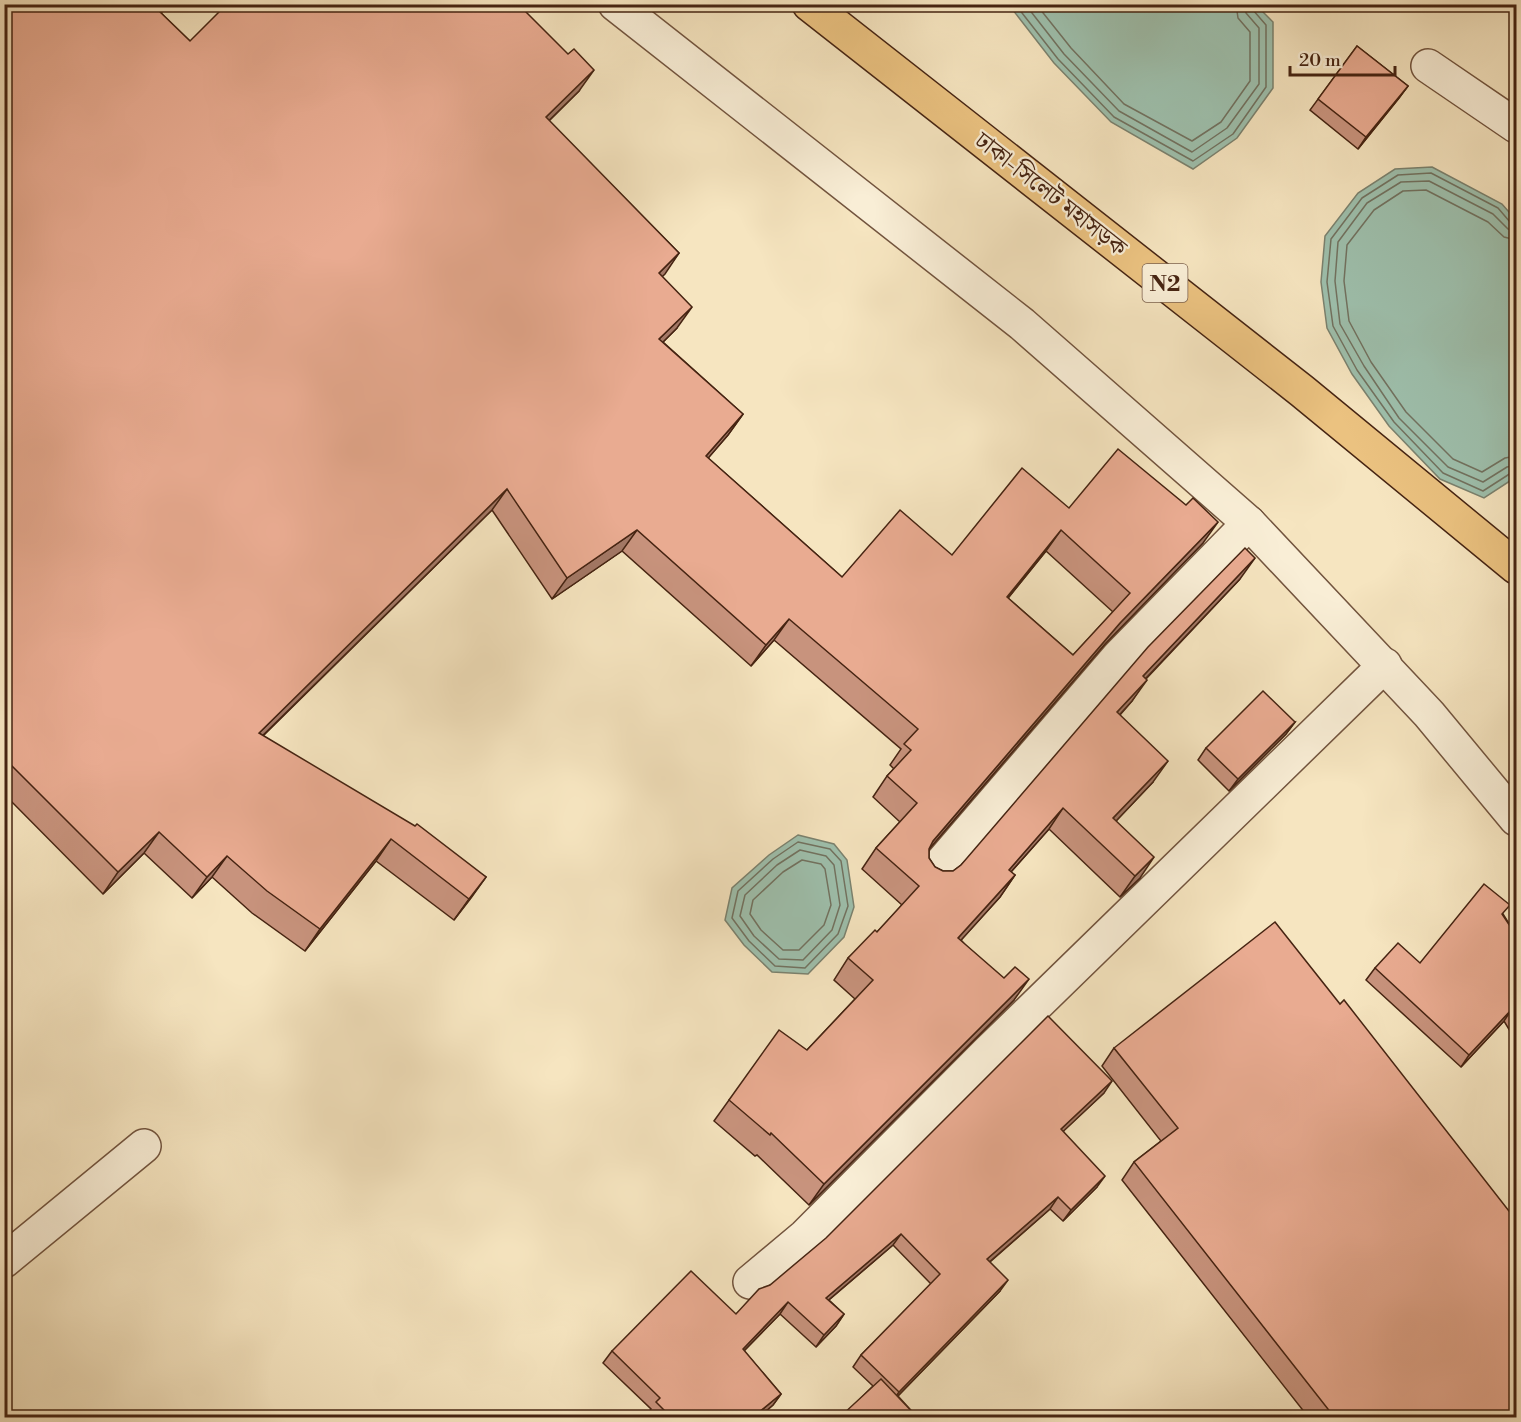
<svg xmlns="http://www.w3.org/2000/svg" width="1521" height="1422" font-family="'Libre Bodoni','Noto Serif Bengali',serif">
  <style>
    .water { fill: #9ec0ad; stroke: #7b826f; stroke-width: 1.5 }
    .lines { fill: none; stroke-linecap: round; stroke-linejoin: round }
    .shore { stroke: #727260; stroke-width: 1.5 }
    .minor-casing { stroke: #72543e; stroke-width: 36 }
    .trunk-casing { stroke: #462412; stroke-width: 36 }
    .minor { stroke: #f9eed6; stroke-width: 33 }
    .trunk { stroke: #ebc280; stroke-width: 33 }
    .wall { fill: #c8937d; stroke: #462412; stroke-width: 1.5; fill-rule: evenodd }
    .shaded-wall { fill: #a37866; stroke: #462412; stroke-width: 1.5 }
    .building { fill: #e9ab91; stroke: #462412; stroke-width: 1.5; fill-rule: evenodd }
    .labels { text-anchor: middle; stroke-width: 4.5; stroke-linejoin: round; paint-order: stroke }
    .shield { fill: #f9eed6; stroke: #7c614d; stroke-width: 1.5 }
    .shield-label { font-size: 22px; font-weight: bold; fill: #462412 }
    .street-label { font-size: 24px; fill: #462412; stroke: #f9eed6 }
  </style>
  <rect width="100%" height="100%" fill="#f6e5c0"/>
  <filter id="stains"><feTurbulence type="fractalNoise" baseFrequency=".00333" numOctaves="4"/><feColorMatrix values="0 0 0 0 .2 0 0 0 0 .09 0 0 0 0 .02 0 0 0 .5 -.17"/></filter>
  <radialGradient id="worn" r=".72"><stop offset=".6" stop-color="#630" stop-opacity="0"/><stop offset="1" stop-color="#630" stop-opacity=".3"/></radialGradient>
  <!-- water -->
  <g class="water">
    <path d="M1009,5H1256L1273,22V88L1237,138L1193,169L1111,122L1054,63Z"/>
    <path d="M1432,167L1502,204L1516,220V477L1484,498L1440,479L1389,426L1352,374L1327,328L1321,282L1325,236L1358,193L1395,169Z"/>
    <path d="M798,835L834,844L847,860L854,907L844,937L808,974L772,972L744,945L725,920L732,888L769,855Z"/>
  </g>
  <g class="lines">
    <!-- shore -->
    <g class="shore">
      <path d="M1015,4L1058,59L1114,117L1193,161L1233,134L1266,87V25L1253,10L1252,4"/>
      <path d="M1025,4L1064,54L1119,111L1192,152L1227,128L1259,84V28L1246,13L1245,4"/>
      <path d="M1036,4L1071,48L1124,104L1192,141L1221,122L1250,81V32L1238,18L1236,4"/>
      <path d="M1516,223L1510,222L1498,208L1431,173L1398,175L1362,198L1331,239L1327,282L1333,326L1357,370L1394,422L1443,473L1483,491L1511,473L1516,472"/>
      <path d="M1516,231L1508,229L1493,214L1429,181L1401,182L1367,203L1338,242L1335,281L1340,324L1364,366L1399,418L1448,467L1483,482L1507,467L1516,465"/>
      <path d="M1516,240L1504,237L1488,222L1426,190L1403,191L1374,210L1347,245L1344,281L1349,321L1371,362L1406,412L1453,459L1482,472L1505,458L1516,456"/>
      <path d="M798,842L830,849L841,861L848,906L838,934L805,968L775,966L749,941L732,918L738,891L773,859Z"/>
      <path d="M800,850L826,856L834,865L840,905L832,930L803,960L779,959L754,936L740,916L745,895L777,865Z"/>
      <path d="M802,860L821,864L825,869L831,905L824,925L799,950H783L761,930L750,914L753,900L783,872Z"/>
    </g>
    <!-- minor casing -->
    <g class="minor-casing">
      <g id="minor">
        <path d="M615,4L1022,324L1249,523L1429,714L1516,819"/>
        <path d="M1428,66L1516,126"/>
        <path d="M932,874L1119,656L1249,523"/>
        <path d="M4,1261L144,1146"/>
        <path d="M750,1282L805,1236L988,1052L1385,665"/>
      </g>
    </g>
    <!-- trunk casing -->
    <g class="trunk-casing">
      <path id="trunk" d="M809,4L1302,391L1516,567"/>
    </g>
    <!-- minor -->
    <use href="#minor" class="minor"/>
    <!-- trunk -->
    <use href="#trunk" class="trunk"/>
  </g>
  <!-- wall -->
  <g class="wall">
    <path d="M4,4H169L161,13L190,41L579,91L549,121L679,253L662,276L677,328L663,342L743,414L728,435L708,458L842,577L952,555L1069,508L1203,543L1105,644L929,849V858L935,867L943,871H953L961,865L1240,579L1146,679L1132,701L1120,715L1153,782L1116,821L1140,878L1120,897L1049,829L1011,872L1015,875L1000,897L961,940L1014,1000L809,1205L757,1155L755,1156L714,1121L729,1100L807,1050L855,999L834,980L848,958L877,932L902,905L862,869L876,848L900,822L873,797L887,776L894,769L890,765L901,749L774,640L751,666L622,551L552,599L492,510L263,736L486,877L454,920L376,861L305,951L252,913L212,877L192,898L144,853L103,894L4,794ZM1046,551L1113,612L1073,655L1008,598Z"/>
    <path d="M1357,46L1408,86L1399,98L1358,149L1310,110Z"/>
    <path d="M1295,722L1286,734L1229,791L1198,760L1206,748Z"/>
    <path d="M1503,914L1516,935V1041L1504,1021L1461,1067L1366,980L1375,968L1420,963Z"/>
    <path d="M1114,1048L1516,1418H1309L1122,1180L1134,1162L1161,1141L1102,1066Z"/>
    <path d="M1104,1093L1063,1131L1097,1187L1063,1221L1050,1209L990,1262L1000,1291L898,1396L918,1418H841L873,1386L853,1367L861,1355L931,1284L893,1245L829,1300L844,1314L836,1326L816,1347L780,1314L744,1351L781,1394L773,1405L758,1418H652L648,1414L651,1409L603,1363L612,1351L736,1314L770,1285Z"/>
  </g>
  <!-- shaded-wall -->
  <g class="shaded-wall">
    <path d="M164,4H169L143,32L158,10Z"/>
    <path d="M594,70L579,91L531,138L546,117Z"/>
    <path d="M1408,86L1399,98L1358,149L1366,137Z"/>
    <path d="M679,253L665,274L644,294L659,273Z"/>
    <path d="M692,307L677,328L645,360L659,339Z"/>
    <path d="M743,414L728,435L691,478L706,456Z"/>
    <path d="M507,489L492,510L244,754L259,733Z"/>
    <path d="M1218,522L1203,543L1105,644L918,862L933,841L1120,623Z"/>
    <path d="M637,530L622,551L552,599L567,578Z"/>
    <path d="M1061,530L1046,551L992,618L1007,597Z"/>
    <path d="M1255,558L1240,579L1128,697L1143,676Z"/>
    <path d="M789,619L774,640L751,666L766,645Z"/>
    <path d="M1147,680L1132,701L1102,734L1117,712Z"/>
    <path d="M1295,722L1286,734L1229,791L1238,779Z"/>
    <path d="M1168,761L1153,782L1099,839L1113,818Z"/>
    <path d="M1063,808L1049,829L994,891L1009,870Z"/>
    <path d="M159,832L144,853L103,894L118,872Z"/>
    <path d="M391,839L376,861L305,951L320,929Z"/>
    <path d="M227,856L212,877L192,898L207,877Z"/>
    <path d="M1154,857L1140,878L1120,897L1135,876Z"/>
    <path d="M1015,875L1000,897L944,959L958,938Z"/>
    <path d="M486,877L471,898L454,920L469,899Z"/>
    <path d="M1029,979L1014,1000L809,1205L824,1184Z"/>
    <path d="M1512,1009L1504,1021L1461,1067L1469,1055Z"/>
    <path d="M1112,1081L1104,1093L1053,1141L1061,1129Z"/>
    <path d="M1105,1176L1097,1187L1063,1221L1071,1210Z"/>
    <path d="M1058,1197L1050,1209L979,1271L987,1259Z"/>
    <path d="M901,1234L893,1245L818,1309L826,1298Z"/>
    <path d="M1008,1280L1000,1291L891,1403L899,1392Z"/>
    <path d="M788,1302L780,1314L735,1360L743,1349Z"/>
    <path d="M844,1314L836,1326L816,1347L824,1335Z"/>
    <path d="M781,1394L773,1405L758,1418H752Z"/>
  </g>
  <!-- building -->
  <g class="building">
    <path d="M4,4H164L158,10L190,41L227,4H518L568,54L574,49L594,70L546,117L679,253L659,273L692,307L659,339L743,414L706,456L842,577L900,510L952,555L1022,468L1069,508L1118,449L1186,505L1193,498L1218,522L1120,623L933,841L929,849V858L935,867L943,871H953L961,865L1148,647L1245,548L1255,558L1143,676L1147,680L1117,712L1168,761L1113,818L1154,857L1135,876L1063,808L1009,870L1015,875L958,938L1004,978L1015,967L1029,979L824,1184L771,1133L770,1135L729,1100L779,1030L807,1050L873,980L848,958L875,930L877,932L919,886L876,848L917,803L887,776L911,750L904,744L918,729L789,619L766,645L637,530L567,578L507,489L259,733L415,826L417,824L486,877L469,899L391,839L320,929L267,891L227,856L207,877L159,832L118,872L4,758ZM1061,530L1130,593L1073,655L1007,597Z"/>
    <path d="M1357,46L1408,86L1366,137L1318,99Z"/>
    <path d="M1263,691L1295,722L1238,779L1206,748Z"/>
    <path d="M1484,884L1510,905L1502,914L1516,935V1016L1512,1009L1469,1055L1375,968L1398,943L1420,963Z"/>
    <path d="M1275,922L1340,1004L1344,1000L1516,1220V1418H1335L1134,1162L1178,1128L1114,1048Z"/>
    <path d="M1048,1016L1112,1081L1061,1129L1105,1176L1071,1210L1058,1197L987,1259L1008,1280L899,1392L861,1355L940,1274L901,1234L826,1298L844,1314L824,1335L788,1302L743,1349L781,1394L752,1418H672L656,1402L660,1398L612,1351L691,1271L736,1314L759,1289L770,1285L826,1238Z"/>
    <path d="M881,1379L918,1418H844L842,1415Z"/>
  </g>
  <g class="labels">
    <!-- shield labels -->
    <rect class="shield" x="1142.5" y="264" width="45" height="38" rx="4.5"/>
    <g class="shield-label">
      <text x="1165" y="291">N2</text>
    </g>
    <!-- street labels -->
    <g class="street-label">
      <text transform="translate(1051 194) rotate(38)" y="8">ঢাকা-সিলেট মহাসড়ক</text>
    </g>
  </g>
  <!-- margin -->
  <rect width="1521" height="1422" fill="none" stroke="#f6e5c0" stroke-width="24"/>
  <rect x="6" y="6" width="1509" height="1410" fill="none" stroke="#462412" stroke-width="3"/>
  <rect x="12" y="12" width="1497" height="1398" fill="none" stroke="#462412" stroke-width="1.5"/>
  <!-- scale -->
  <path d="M1290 66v9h105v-9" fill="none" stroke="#462412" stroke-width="3"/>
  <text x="1299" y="66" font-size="18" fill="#462412" stroke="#f9eed6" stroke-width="4.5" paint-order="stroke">20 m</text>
  <rect width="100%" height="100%" filter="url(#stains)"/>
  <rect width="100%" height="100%" fill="url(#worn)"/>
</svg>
